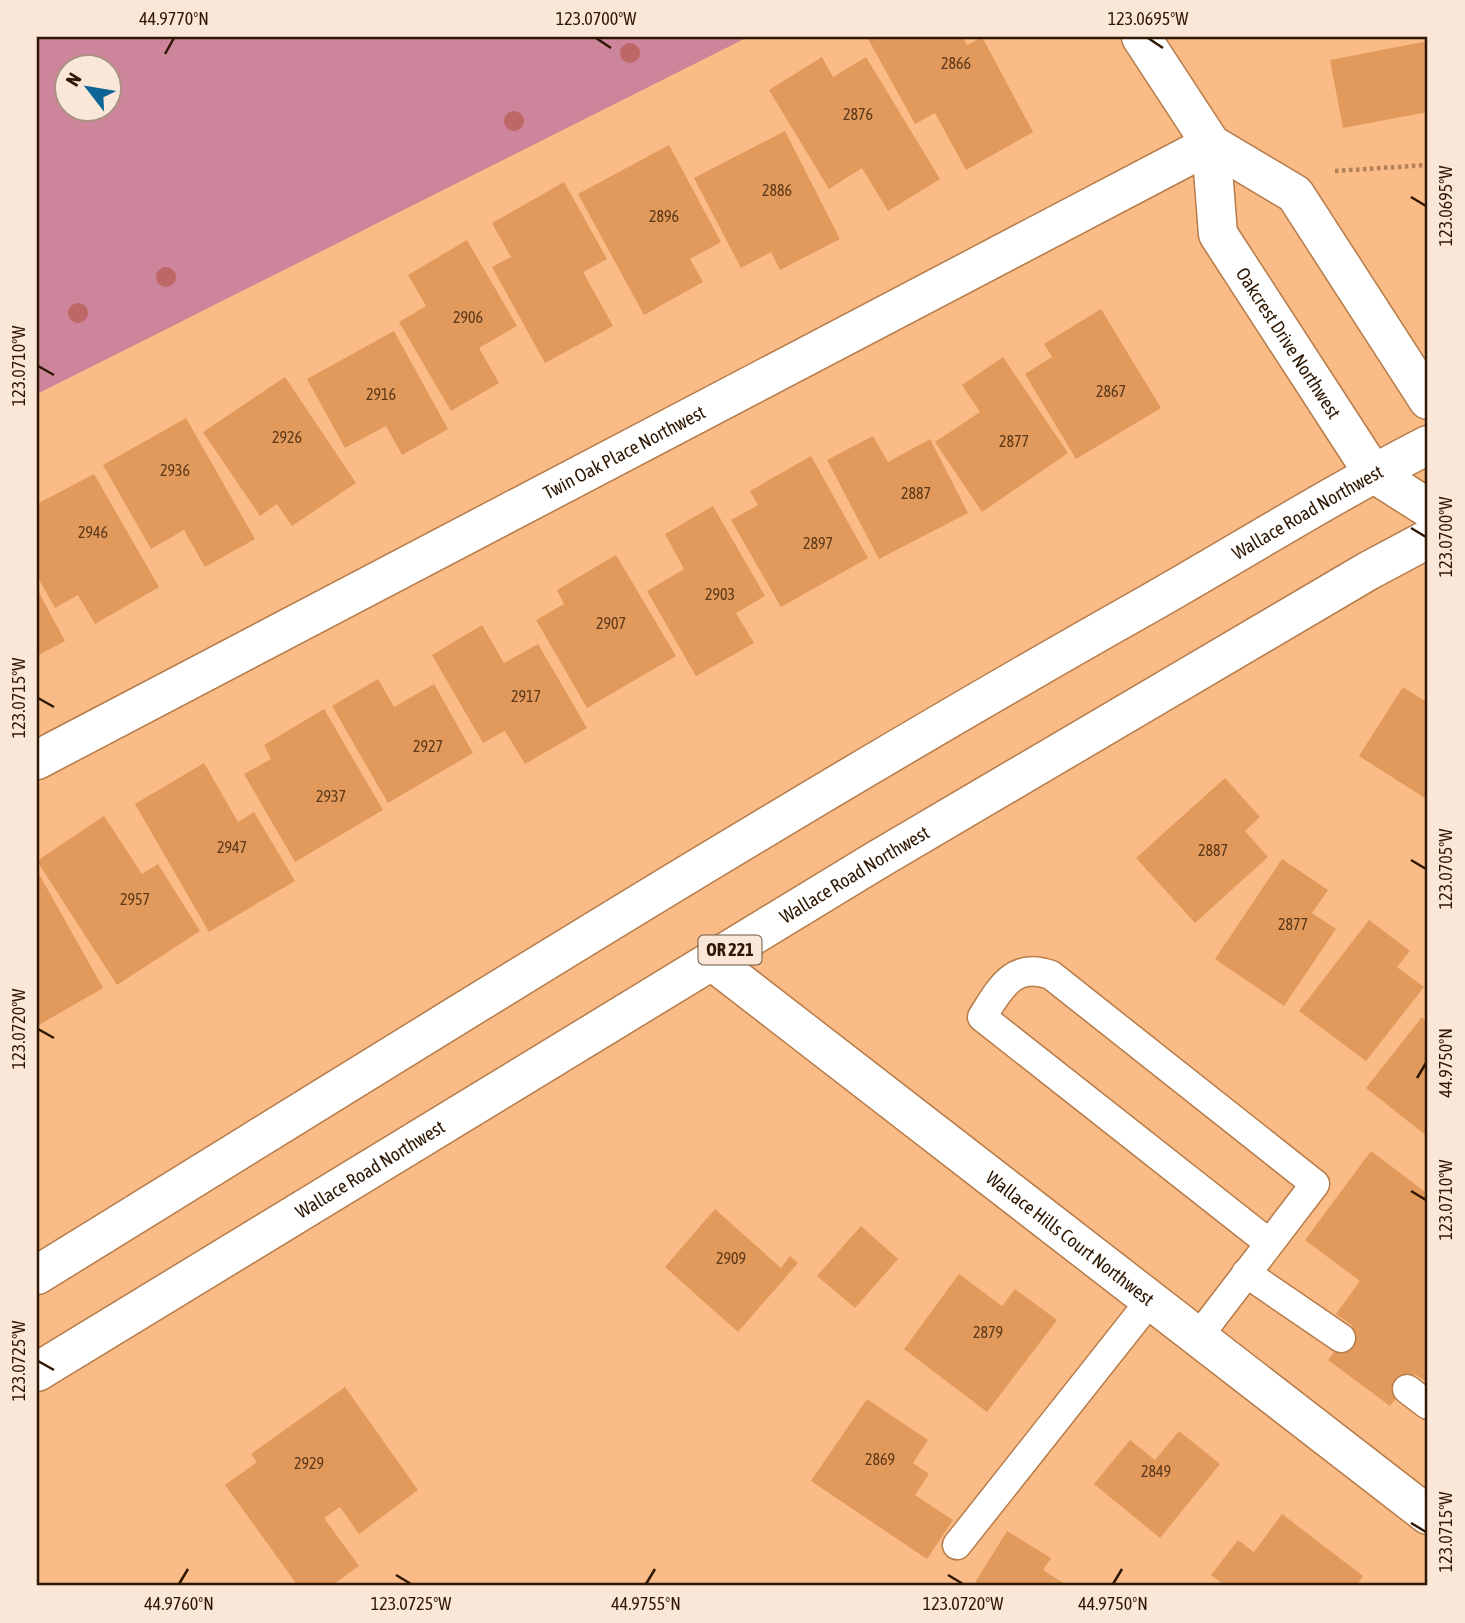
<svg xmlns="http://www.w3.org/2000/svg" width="1465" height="1623" font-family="'Asap Condensed',sans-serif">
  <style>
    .green { fill: #cc859a; fill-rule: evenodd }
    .building { fill: #e19a5b }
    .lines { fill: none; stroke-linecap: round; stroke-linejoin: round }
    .service-casing { stroke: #b57b48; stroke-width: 31 }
    .minor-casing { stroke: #b57b48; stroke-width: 41 }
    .primary-casing { stroke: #b57b48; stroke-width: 41 }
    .path { stroke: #b28158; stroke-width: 4.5; stroke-dasharray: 3.5 3.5; stroke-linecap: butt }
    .service { stroke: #fff; stroke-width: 28 }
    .minor { stroke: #fff; stroke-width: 38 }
    .primary { stroke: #fff; stroke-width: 38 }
    .tree { fill: #be6767 }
    .ticks { fill: none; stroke: #2f1803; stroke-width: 2.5 }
    .labels { text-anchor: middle; stroke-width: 5; stroke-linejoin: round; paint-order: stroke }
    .number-label { font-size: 16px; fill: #5c3819 }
    .shield { fill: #fae7d7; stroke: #6c5643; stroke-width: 2 }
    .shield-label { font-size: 18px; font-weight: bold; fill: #2f1803 }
    .street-label { font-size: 19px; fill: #2f1803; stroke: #fae7d7 }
    .neatline { fill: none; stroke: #2f1803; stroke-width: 2.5 }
    .ticks-label { font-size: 18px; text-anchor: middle; fill: #2f1803 }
  </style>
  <rect width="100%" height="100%" fill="#fabb87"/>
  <!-- green -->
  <path class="green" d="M37,37H748L37,394ZM66,66H108V108H66Z"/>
  <!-- building -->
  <g class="building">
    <path d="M867,37H963L967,45L982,37L1033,132L966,170L935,113L915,124Z"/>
    <path d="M1428,41V112L1343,128L1330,60Z"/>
    <path d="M822,57L833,77L866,57L940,179L888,211L862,168L829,189L769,90Z"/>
    <path d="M785,131L840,239L780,270L771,252L741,268L694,178Z"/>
    <path d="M669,145L721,242L690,259L703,282L644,315L578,194Z"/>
    <path d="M564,182L607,259L583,272L613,326L545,363L492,267L511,257L492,223Z"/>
    <path d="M467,240L517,326L479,348L499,383L451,411L399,322L426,306L408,275Z"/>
    <path d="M1101,309L1161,408L1076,459L1025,374L1052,357L1044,344Z"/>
    <path d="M394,331L448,429L402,455L386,426L345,448L307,379Z"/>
    <path d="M1003,357L1068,453L982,512L935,442L980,412L962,385Z"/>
    <path d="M285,377L356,483L292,526L277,504L260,516L203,432Z"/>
    <path d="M186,418L255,539L205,567L184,530L151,549L103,465Z"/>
    <path d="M873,436L888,462L930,439L968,513L879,559L827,460Z"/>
    <path d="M811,456L868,558L781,607L731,520L758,505L750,491Z"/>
    <path d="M94,474L159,587L95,624L78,595L55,608L37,576V504Z"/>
    <path d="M713,506L765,596L736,613L754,643L696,676L647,591L684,569L665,534Z"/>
    <path d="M616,555L676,656L587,708L536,620L564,604L557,590Z"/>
    <path d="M37,589L65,641L37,656Z"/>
    <path d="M482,625L504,663L538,644L587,728L525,764L505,731L483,743L432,655Z"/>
    <path d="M378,679L394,707L434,684L473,753L388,803L332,706Z"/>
    <path d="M1403,687L1428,703V800L1359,756Z"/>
    <path d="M324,709L383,810L295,862L244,774L271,759L264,745Z"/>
    <path d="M204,763L238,822L254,812L295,881L209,932L135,804Z"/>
    <path d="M1225,778L1260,817L1245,831L1268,857L1195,923L1136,858Z"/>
    <path d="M104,816L142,874L158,864L200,931L117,985L37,861Z"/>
    <path d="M1282,859L1328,890L1312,913L1336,929L1284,1006L1215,959Z"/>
    <path d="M39,874L103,988L37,1026V875Z"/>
    <path d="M1369,920L1410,951L1397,967L1424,987L1366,1061L1299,1011Z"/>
    <path d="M1422,1017L1428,1022V1137L1366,1088Z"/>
    <path d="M1371,1151L1428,1194V1383L1415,1374L1390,1406L1328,1360L1353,1326L1336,1314L1360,1281L1305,1240Z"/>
    <path d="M715,1209L781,1268L790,1256L798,1263L738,1332L665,1267Z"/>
    <path d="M861,1226L898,1259L855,1308L817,1276Z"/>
    <path d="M959,1274L1002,1306L1015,1289L1057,1320L987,1412L904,1349Z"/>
    <path d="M345,1387L418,1490L359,1534L340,1507L324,1518L359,1566L331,1586H298L225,1485L257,1462L251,1454Z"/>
    <path d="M867,1399L928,1440L913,1463L929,1474L915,1495L953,1520L927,1559L811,1481Z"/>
    <path d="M1179,1431L1220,1464L1160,1538L1094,1484L1130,1440L1155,1460Z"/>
    <path d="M1282,1514L1363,1576L1356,1586H1226L1211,1575L1238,1540L1254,1552Z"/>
    <path d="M1007,1531L1051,1558L1043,1570L1068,1586H973Z"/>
  </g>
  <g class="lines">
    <!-- service casing -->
    <g class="service-casing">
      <g id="service">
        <path d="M1246,1273L1341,1338"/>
        <path d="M1198,1337L1315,1184L1051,975C1013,961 1000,989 982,1017L1269,1243"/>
        <path d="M1407,1389L1428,1405"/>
        <path d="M957,1545L1150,1301"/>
      </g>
    </g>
    <!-- minor casing -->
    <g class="minor-casing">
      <g id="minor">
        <path d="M1141,37L1211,144L1295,194L1428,400"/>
        <path id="s1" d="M1211,144L1218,234L1373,473L1428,508"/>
        <path id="s2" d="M37,760L1211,144"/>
        <path id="s3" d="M712,961L1428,1515"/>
      </g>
    </g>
    <!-- primary casing -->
    <g class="primary-casing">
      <g id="primary">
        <path id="s4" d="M37,1275C404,1049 769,818 1145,606C1240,552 1332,494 1428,445"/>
        <path id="s5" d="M37,1372L877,860L1368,571L1428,539"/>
      </g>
    </g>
    <!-- path -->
    <path class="path" d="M1335,171L1428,165"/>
    <!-- service -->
    <use href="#service" class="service"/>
    <!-- minor -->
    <use href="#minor" class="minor"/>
    <!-- primary -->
    <use href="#primary" class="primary"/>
  </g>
  <!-- trees -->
  <g class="tree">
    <circle cx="630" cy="53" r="10"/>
    <circle cx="514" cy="121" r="10"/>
    <circle cx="166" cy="277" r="10"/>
    <circle cx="78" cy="313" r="10"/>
  </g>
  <!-- ticks -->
  <path class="ticks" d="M596,38L611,48M1148,38L1163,48M165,54L174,38M1411,197L1426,206M38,366L54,375M1411,528L1426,537M38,698L54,707M1411,860L1426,869M38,1029L54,1038M1417,1078L1426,1063M1411,1191L1426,1200M38,1361L54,1370M1411,1523L1426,1532M396,1575L411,1584M948,1575L963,1584M179,1584L188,1569M646,1584L655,1569M1113,1584L1122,1569"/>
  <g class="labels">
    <!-- number labels -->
    <g class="number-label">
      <text x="956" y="69">2866</text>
      <text x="858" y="120">2876</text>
      <text x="777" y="196">2886</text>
      <text x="664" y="222">2896</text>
      <text x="468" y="323">2906</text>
      <text x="1111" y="397">2867</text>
      <text x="381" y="400">2916</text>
      <text x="287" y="443">2926</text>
      <text x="1014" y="447">2877</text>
      <text x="175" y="476">2936</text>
      <text x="916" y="499">2887</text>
      <text x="93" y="538">2946</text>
      <text x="818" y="549">2897</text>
      <text x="720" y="600">2903</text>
      <text x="611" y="629">2907</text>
      <text x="526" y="702">2917</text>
      <text x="428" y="752">2927</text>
      <text x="331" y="802">2937</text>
      <text x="232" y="853">2947</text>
      <text x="1213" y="856">2887</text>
      <text x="135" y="905">2957</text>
      <text x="1293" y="930">2877</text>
      <text x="731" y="1264">2909</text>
      <text x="988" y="1338">2879</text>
      <text x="880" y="1465">2869</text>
      <text x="309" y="1469">2929</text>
      <text x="1156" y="1477">2849</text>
    </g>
    <!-- shield labels -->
    <rect class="shield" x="698.5" y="935.5" width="63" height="29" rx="5"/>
    <g class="shield-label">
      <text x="730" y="956">OR 221</text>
    </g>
    <!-- street labels -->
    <g class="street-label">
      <text dy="7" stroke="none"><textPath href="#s1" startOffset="220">Oakcrest Drive Northwest</textPath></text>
      <text dy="7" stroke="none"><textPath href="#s2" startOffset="663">Twin Oak Place Northwest</textPath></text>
      <text dy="7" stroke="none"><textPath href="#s4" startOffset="1482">Wallace Road Northwest</textPath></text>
      <text dy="7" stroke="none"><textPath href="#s5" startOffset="957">Wallace Road Northwest</textPath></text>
      <text dy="7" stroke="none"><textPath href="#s5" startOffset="390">Wallace Road Northwest</textPath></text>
      <text dy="7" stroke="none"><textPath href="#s3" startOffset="453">Wallace Hills Court Northwest</textPath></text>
    </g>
  </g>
  <!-- border -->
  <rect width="1465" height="1623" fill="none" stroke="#fae7d7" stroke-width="77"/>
  <!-- north arrow -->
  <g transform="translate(88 88) rotate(301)"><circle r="33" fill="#fae7d7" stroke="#a99482" stroke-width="2"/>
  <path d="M0-5L12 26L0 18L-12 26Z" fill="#0d6596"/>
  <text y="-10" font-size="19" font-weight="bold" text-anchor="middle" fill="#2f1803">N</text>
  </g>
  <rect x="38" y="38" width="1388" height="1546" class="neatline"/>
  <g class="ticks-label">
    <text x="174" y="25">44.9770°N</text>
    <text x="596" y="25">123.0700°W</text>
    <text x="1148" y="25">123.0695°W</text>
    <text transform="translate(1446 206) rotate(-90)" y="6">123.0695°W</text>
    <text transform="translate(19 366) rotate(-90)" y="6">123.0710°W</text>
    <text transform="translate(1446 537) rotate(-90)" y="6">123.0700°W</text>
    <text transform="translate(19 698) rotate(-90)" y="6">123.0715°W</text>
    <text transform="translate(1446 869) rotate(-90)" y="6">123.0705°W</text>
    <text transform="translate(19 1029) rotate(-90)" y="6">123.0720°W</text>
    <text transform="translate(1446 1063) rotate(-90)" y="6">44.9750°N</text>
    <text transform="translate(1446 1200) rotate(-90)" y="6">123.0710°W</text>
    <text transform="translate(19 1361) rotate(-90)" y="6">123.0725°W</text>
    <text transform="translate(1446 1532) rotate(-90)" y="6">123.0715°W</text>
    <text x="179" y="1610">44.9760°N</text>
    <text x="411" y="1610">123.0725°W</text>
    <text x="646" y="1610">44.9755°N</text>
    <text x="963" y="1610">123.0720°W</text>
    <text x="1113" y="1610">44.9750°N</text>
  </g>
</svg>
